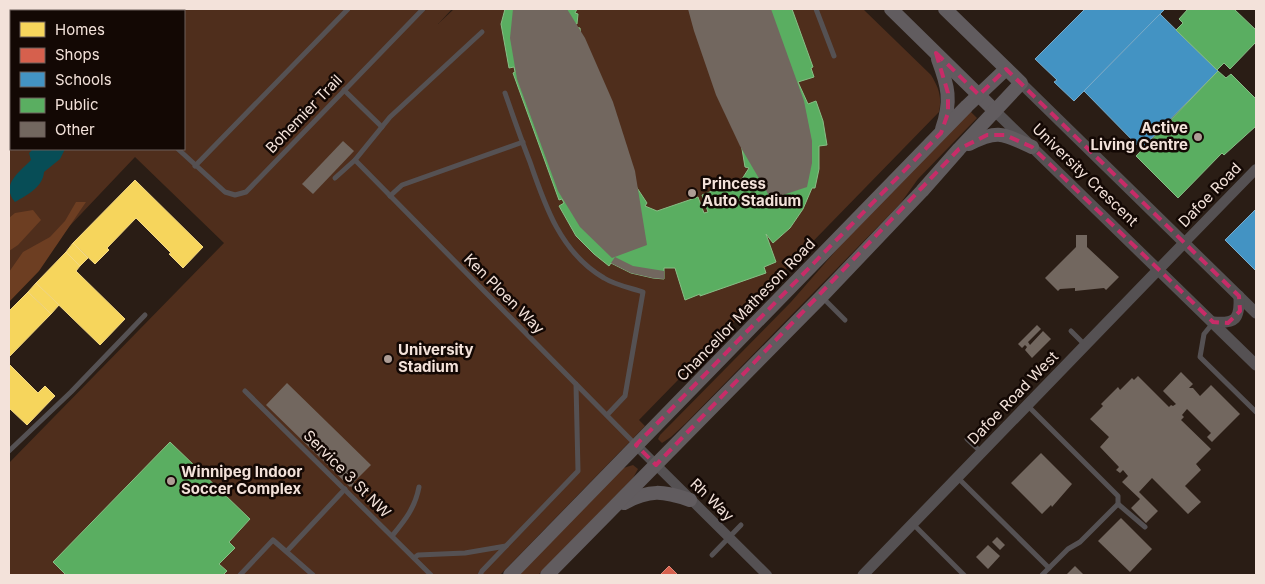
<svg xmlns="http://www.w3.org/2000/svg" width="1265" height="584" font-family="Inter,sans-serif">
  <style>
    .green { fill: #4f2e1c; fill-rule: evenodd }
    .forest { fill: #6d3e22 }
    .water { fill: #074d56 }
    .homes { fill: #f6d55c; stroke: #f5d982 }
    .shops { fill: #d6604d; stroke: #df8777 }
    .schools { fill: #4393c3; stroke: #78abca }
    .public { fill: #5aae61; stroke: #88be85 }
    .building { fill: #72675f }
    .lines { fill: none; stroke-linecap: round; stroke-linejoin: round }
    .service { stroke: #555153; stroke-width: 5 }
    .minor { stroke: #555153; stroke-width: 10 }
    .tertiary { stroke: #555153; stroke-width: 11 }
    .secondary { stroke: #615c5f; stroke-width: 14 }
    .marked { fill: none; stroke: #c72c68; stroke-width: 4; stroke-dasharray: 10 6; stroke-linejoin: round }
    .poi-dot { fill: #ad9d95; stroke: #130804; stroke-width: 2 }
    .labels { text-anchor: middle; stroke-width: 5; stroke-linejoin: round; paint-order: stroke }
    .street-label { font-size: 15px; fill: #f3e2da; stroke: #130804 }
    .poi-label { font-size: 15px; font-weight: bold; fill: #f3e2da; stroke: #130804; text-anchor: start }
  </style>
  <rect width="100%" height="100%" fill="#2a1d15"/>
  <!-- green -->
  <g class="green">
    <path d="M9,9H452L438,24L454,9H863L931,75C939,88 942,97 939,112L639,420L645,426L500,575H9V463L224,243L135,157L9,290ZM11,11H184V149H11Z"/>
    <path d="M970,111L977,118L918,179L900,204L686,423L671,437L662,443L658,439L660,435L791,302L853,231Z"/>
    <path d="M633,465L638,469L633,478L538,575H517L620,469Z"/>
  </g>
  <!-- forest -->
  <g class="forest">
    <path d="M76,202H86L39,271L9,302V272L23,252L50,237L65,221Z"/>
    <path d="M33,210L41,220L18,245L9,251V218L15,213Z"/>
  </g>
  <!-- water -->
  <path class="water" d="M37,149H65L60,159L44,172C43,187 27,195 15,202C0,184 20,172 31,160L29,153L32,150Z"/>
  <!-- homes -->
  <g class="homes">
    <path d="M135,180L203,247L183,268L169,254L171,253L136,218L107,248L109,250L95,264L73,243Z"/>
    <path d="M73,243L88,258L80,266L66,252Z"/>
    <path d="M66,252L80,266L76,271L125,319L100,345L36,283Z"/>
    <path d="M36,283L59,305L51,314L28,292Z"/>
    <path d="M28,292L51,314L9,357V311Z"/>
    <path d="M9,364L38,393L45,386L55,396L27,425L9,408Z"/>
  </g>
  <!-- shops -->
  <path class="shops" d="M669,566L678,575H660Z"/>
  <!-- schools -->
  <g class="schools">
    <path d="M1085,9H1165L1074,101L1054,82L1057,80L1035,59Z"/>
    <path d="M1160,14L1218,71L1141,149L1084,91Z"/>
    <path d="M1256,209V271L1225,240Z"/>
  </g>
  <!-- public -->
  <g class="public">
    <path d="M505,9H577L575,13L578,14L577,24L560,21L559,24L580,28L583,61L620,162L647,203L645,206L657,211L698,197L704,213L708,212L702,195L742,179L749,168L745,167L737,119L700,18L695,9H792L813,67L811,68L814,77L798,82L808,104L816,101L823,121L827,145L819,146V169L815,188H812L803,209L790,228L773,243L766,234L776,262L764,267L766,273L700,296V294L685,300L675,268H664V279L653,278L631,273L611,263L609,266L594,254L576,236L559,206L564,203L562,199L559,200L513,73L515,72L514,67L509,68L501,24Z"/>
    <path d="M1188,9H1234L1256,30V42L1230,69L1224,63L1217,70L1176,30L1183,23L1179,19Z"/>
    <path d="M1218,71L1226,78L1231,74L1256,99V126L1224,155L1222,153L1178,198L1136,156Z"/>
    <path d="M170,442L250,519L229,542L235,548L219,564L227,571L223,575H66L53,562Z"/>
  </g>
  <!-- building -->
  <g class="building">
    <path d="M513,9H567L585,38L613,102L628,149L635,171L647,245L612,258L580,227L558,191L517,79L510,38Z"/>
    <path d="M688,9H771L804,101L812,141V163L807,187L771,199L740,146L716,95L694,31Z"/>
    <path d="M343,141L354,151L313,194L302,184Z"/>
    <path d="M1076,235H1087V247L1119,277L1106,290L1104,288L1075,291V288L1060,289L1058,291L1045,278L1076,247Z"/>
    <path d="M615,257L633,266L664,271V279L653,278L631,273L611,263Z"/>
    <path d="M1037,325L1041,329L1028,342L1030,345L1043,331L1051,339L1032,358L1025,350L1027,347L1025,345L1022,348L1018,344Z"/>
    <path d="M1181,372L1193,384L1189,388H1193L1200,396L1211,385L1240,414L1212,442L1207,437L1211,433L1187,409L1182,415L1184,417L1181,420L1211,449L1196,464L1201,470L1185,486L1201,502L1188,514L1152,478L1139,492L1158,511L1146,523L1131,508L1140,499L1122,482L1128,476L1123,470L1120,473L1116,470L1119,467L1100,447L1109,437L1090,419L1103,406L1101,404L1118,387L1120,390L1132,378L1134,380L1138,376L1169,407L1171,405L1173,406L1176,404L1163,391Z"/>
    <path d="M287,383L371,465L353,483L357,485L355,490L351,486L350,487L266,405Z"/>
    <path d="M1041,453L1072,484L1052,507L1051,505L1042,514L1011,483Z"/>
    <path d="M1121,518L1152,549L1130,572L1098,541Z"/>
    <path d="M997,537L1005,545L1000,550L992,542Z"/>
    <path d="M988,545L1000,556L988,569L976,557Z"/>
    <path d="M1075,566L1083,574L1082,575H1066Z"/>
  </g>
  <g class="lines">
    <!-- service -->
    <g class="service">
      <path d="M35,9L38,11"/>
      <path d="M816,9L834,56"/>
      <path d="M344,90L382,127"/>
      <path d="M505,93C513,116 521,139 530,162C545,206 561,253 604,278C615,285 631,288 643,292L625,396L607,415"/>
      <path d="M178,149L225,192L235,195L246,192L423,9"/>
      <path d="M355,160L635,444"/>
      <path d="M195,166L348,9"/>
      <path d="M335,178L355,160L390,117L482,32"/>
      <path d="M390,196L402,185L523,142"/>
      <path d="M822,297L845,320"/>
      <path d="M1213,323L1204,334L1200,357L1256,412"/>
      <path d="M1071,331L1085,345"/>
      <path d="M245,391L431,575"/>
      <path d="M1027,405L1118,496V504L1080,542L1068,549L1042,575"/>
      <path d="M967,439L981,452"/>
      <path d="M9,451L71,392L145,315"/>
      <path d="M957,477L1049,568"/>
      <path d="M1118,504L1145,527"/>
      <path d="M913,524L964,575"/>
      <path d="M392,536C405,520 415,508 419,487"/>
      <path d="M287,551L345,489"/>
      <path d="M712,555L741,525"/>
      <path d="M414,558L418,555L465,553L506,546"/>
      <path d="M240,575L273,540L313,575"/>
      <path d="M480,575L482,571L578,471L576,384"/>
    </g>
    <!-- minor -->
    <g class="minor">
      <path d="M1185,242L1256,169"/>
      <path d="M636,445L767,575"/>
    </g>
    <!-- tertiary -->
    <g class="tertiary">
      <path d="M1021,83L1256,313"/>
      <path d="M995,111L1256,365"/>
      <path d="M1213,322C1236,324 1240,319 1239,296"/>
      <path d="M863,575L1185,242"/>
    </g>
    <!-- secondary -->
    <g class="secondary">
      <path d="M891,9L995,111"/>
      <path d="M938,59C948,86 952,101 942,129"/>
      <path d="M969,144C999,129 1003,134 1032,147"/>
      <path d="M624,503C650,489 663,491 690,500"/>
      <path d="M510,575L967,106L1006,69"/>
      <path d="M547,575L821,297L922,191L959,149L1021,83L945,9"/>
    </g>
  </g>
  <!-- marked area -->
  <path class="marked" d="M936,53L979,95L1006,69L1239,296L1240,311L1228,323L1213,322L1032,147L1005,135H987L959,149L656,465L636,445L941,133L948,113V93Z"/>
  <!-- markers -->
  <g class="poi-dot">
    <circle cx="1198" cy="137" r="5"/>
    <circle cx="692" cy="193" r="5"/>
    <circle cx="388" cy="359" r="5"/>
    <circle cx="171" cy="481" r="5"/>
  </g>
  <g class="labels">
    <!-- street labels -->
    <g class="street-label">
      <text transform="translate(304 114) rotate(-46)" y="5">Bohemier Trail</text>
      <text transform="translate(1085 175) rotate(44)" y="5">University Crescent</text>
      <text transform="translate(1210 195) rotate(-46)" y="5">Dafoe Road</text>
      <text transform="translate(504 294) rotate(45)" y="5">Ken Ploen Way</text>
      <text transform="translate(746 310) rotate(-46)" y="5">Chancellor Matheson Road</text>
      <text transform="translate(1013 398) rotate(-46)" y="5">Dafoe Road West</text>
      <text transform="translate(347 474) rotate(45)" y="5">Service 3 St NW</text>
      <text transform="translate(712 500) rotate(44)" y="5">Rh Way</text>
    </g>
    <!-- poi labels -->
    <g class="poi-label">
      <text x="1188" y="133" text-anchor="end">Active<tspan x="1188" dy="17">Living Centre</tspan></text>
      <text x="702" y="189">Princess<tspan x="702" dy="17">Auto Stadium</tspan></text>
      <text x="398" y="355">University<tspan x="398" dy="17">Stadium</tspan></text>
      <text x="181" y="477">Winnipeg Indoor<tspan x="181" dy="17">Soccer Complex</tspan></text>
    </g>
  </g>
  <!-- border -->
  <rect width="1265" height="584" fill="none" stroke="#f3e2da" stroke-width="20"/>
  <!-- legend -->
  <rect x="10" y="10" width="175" height="140" fill="#130804" stroke="#6d5f5a"/>
  <rect x="20" y="22" width="25" height="15" fill="#f6d55c" stroke="#6d5f5a"/>
  <text x="55" y="35" font-size="15" fill="#f3e2da">Homes</text>
  <rect x="20" y="48" width="25" height="15" fill="#d6604d" stroke="#6d5f5a"/>
  <text x="55" y="60" font-size="15" fill="#f3e2da">Shops</text>
  <rect x="20" y="72" width="25" height="15" fill="#4393c3" stroke="#6d5f5a"/>
  <text x="55" y="85" font-size="15" fill="#f3e2da">Schools</text>
  <rect x="20" y="98" width="25" height="15" fill="#5aae61" stroke="#6d5f5a"/>
  <text x="55" y="110" font-size="15" fill="#f3e2da">Public</text>
  <rect x="20" y="122" width="25" height="15" fill="#72675f" stroke="#6d5f5a"/>
  <text x="55" y="135" font-size="15" fill="#f3e2da">Other</text>
</svg>
